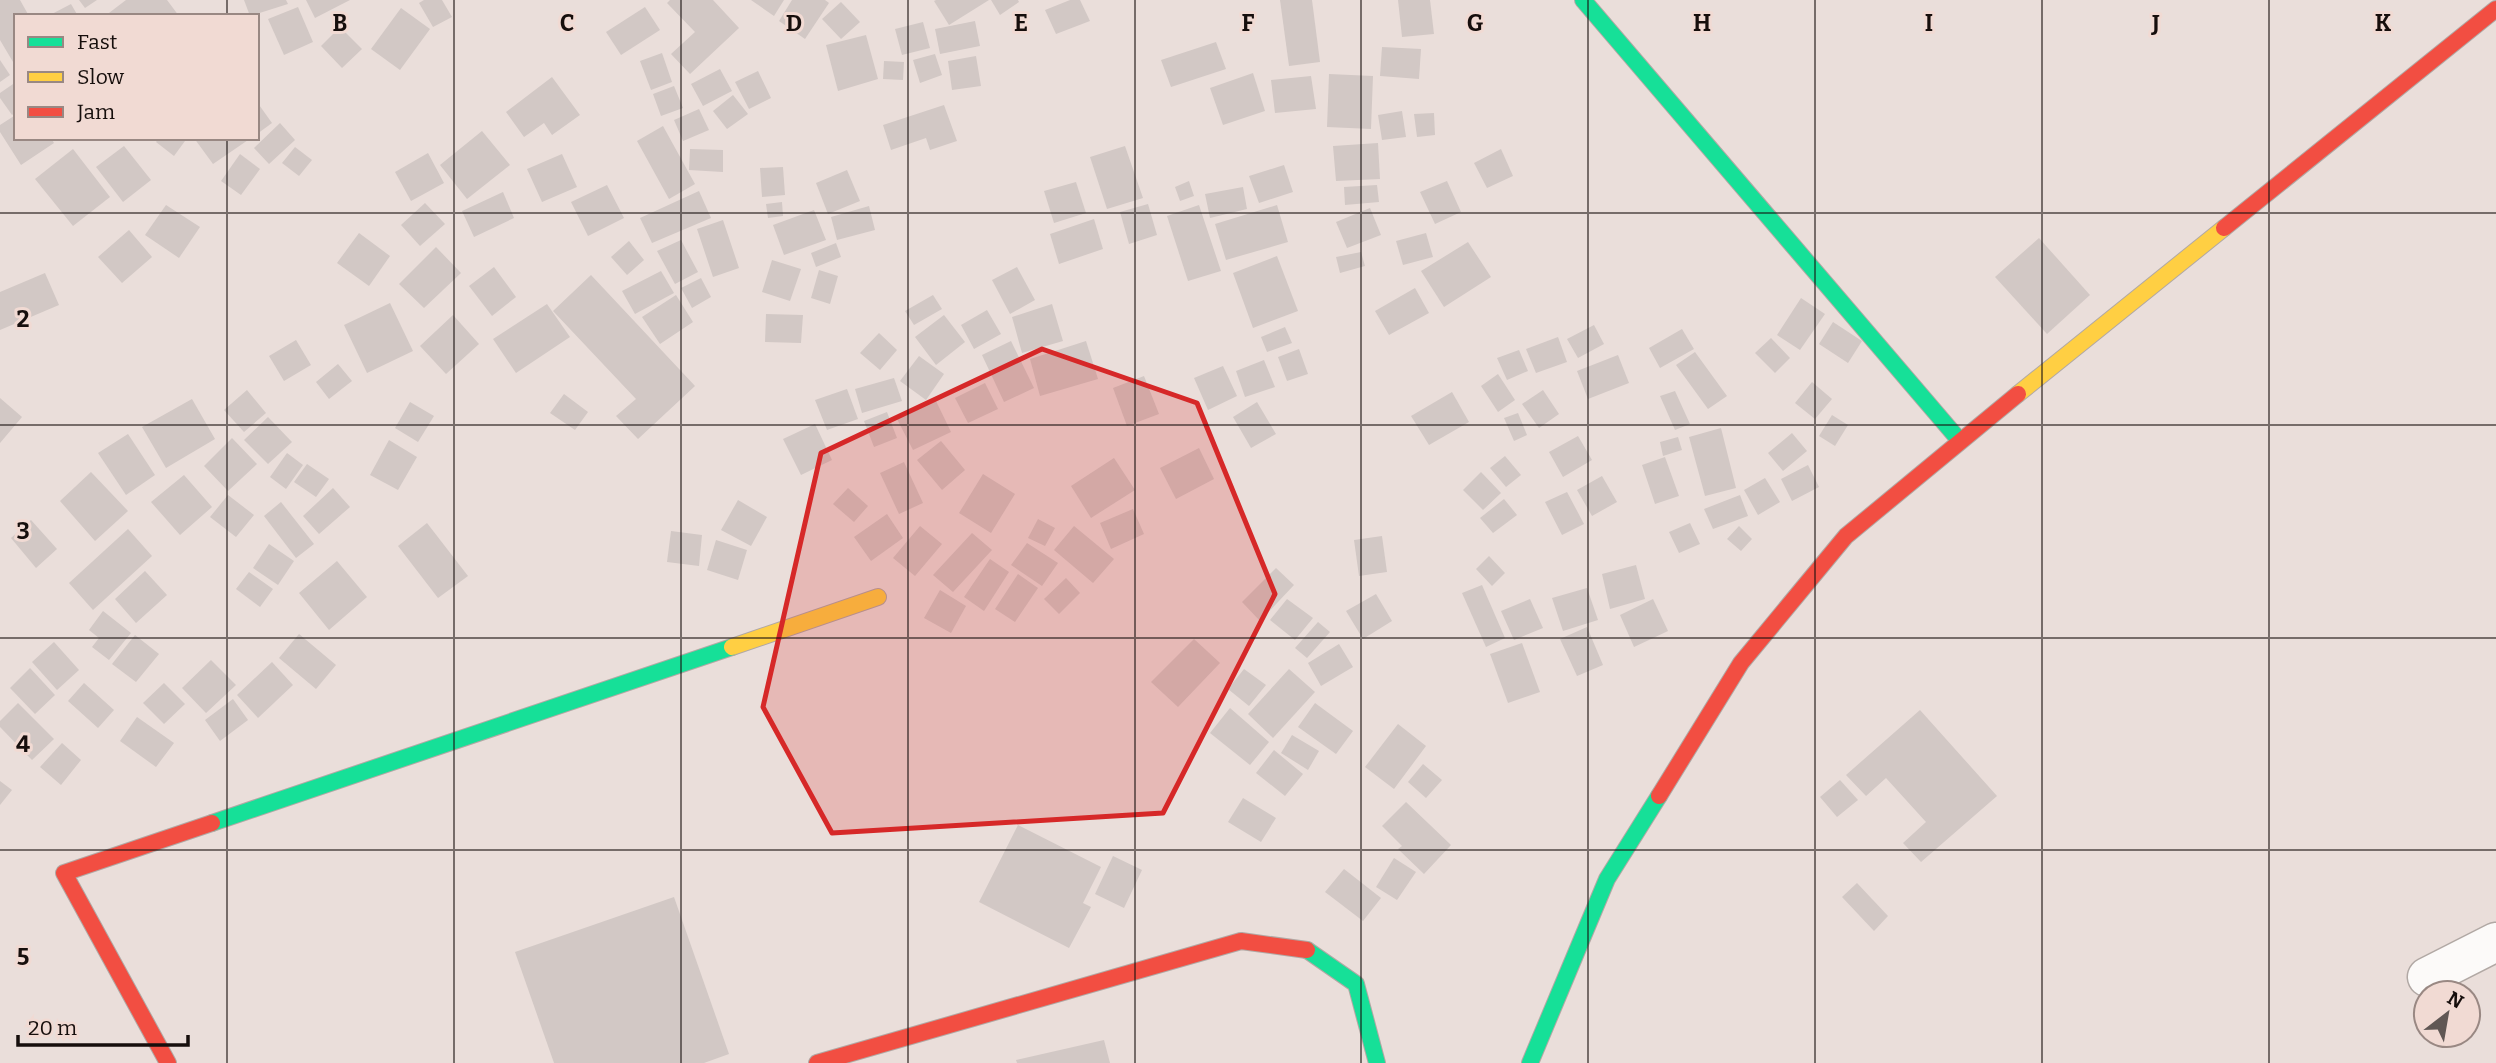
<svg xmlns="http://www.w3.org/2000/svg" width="2496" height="1063" font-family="Bitter,serif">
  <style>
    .building { fill: #d2c8c5 }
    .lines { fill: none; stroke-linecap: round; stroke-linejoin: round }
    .street-casing { stroke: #b1a8a4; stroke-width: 41 }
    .fast-casing { stroke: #b1a8a4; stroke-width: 18 }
    .slow-casing { stroke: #b1a8a4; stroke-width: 18 }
    .jam-casing { stroke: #b1a8a4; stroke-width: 18 }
    .street { stroke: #fcfaf9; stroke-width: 38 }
    .fast { stroke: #16e098; stroke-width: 16 }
    .slow { stroke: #ffcf43; stroke-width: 16 }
    .jam { stroke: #f24e42; stroke-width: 16 }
    .marked { fill: #d62828; fill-opacity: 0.2; stroke: #d62828; stroke-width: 5; stroke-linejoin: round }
    .grid { fill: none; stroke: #160e0c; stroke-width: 2; stroke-opacity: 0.55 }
    .grid-label { font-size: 23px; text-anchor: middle; font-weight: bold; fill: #160e0c; stroke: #f1dad3; stroke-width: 6; stroke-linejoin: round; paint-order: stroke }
  </style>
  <rect width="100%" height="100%" fill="#eadeda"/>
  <!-- building -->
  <g class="building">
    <path d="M0,0H20L29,16H16V67L0,40Z"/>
    <path d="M79,0H97L85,8Z"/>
    <path d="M126,0H167L179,16H105Z"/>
    <path d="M244,0H286L288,4L250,16Z"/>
    <path d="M306,0H350L315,18Z"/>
    <path d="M424,0H442L452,17L433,27L419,3Z"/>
    <path d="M670,0H713L739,28L690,74L671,54L695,32L667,3Z"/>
    <path d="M751,0H784L774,16Z"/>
    <path d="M792,0H825L829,3L805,39L779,21Z"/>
    <path d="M936,0H989L949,25L934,1Z"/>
    <path d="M991,0H1018L1019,2L1000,15Z"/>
    <path d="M1070,0H1080L1090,21L1056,34L1045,10Z"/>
    <path d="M1280,0H1312L1320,62L1289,66Z"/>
    <path d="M1398,0H1430L1434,34L1402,37Z"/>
    <path d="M841,2L860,22L841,39L822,19Z"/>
    <path d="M71,4L78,16H48Z"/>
    <path d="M298,7L313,42L284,55L268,19Z"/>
    <path d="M645,7L660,30L621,55L606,32Z"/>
    <path d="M401,8L430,29L400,70L371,49Z"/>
    <path d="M975,21L980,46L940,54L935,29Z"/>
    <path d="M923,22L930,48L902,55L895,29Z"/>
    <path d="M340,27L362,49L342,68L321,46Z"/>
    <path d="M866,35L878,79L838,91L826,45Z"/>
    <path d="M1216,42L1226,69L1171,87L1161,60Z"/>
    <path d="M1382,47L1421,49L1419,79L1380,76Z"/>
    <path d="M662,53L672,82L651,90L640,61Z"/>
    <path d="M935,54L942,75L920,83L913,60Z"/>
    <path d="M976,56L981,86L952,90L948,61Z"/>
    <path d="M0,60L10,75L0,82Z"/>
    <path d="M884,61L904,62L903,80L883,79Z"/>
    <path d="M720,69L732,91L703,106L691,84Z"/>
    <path d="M758,71L771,98L749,109L735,82Z"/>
    <path d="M1253,73L1265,111L1223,125L1210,88Z"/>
    <path d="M1329,74L1373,76L1371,129L1327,127Z"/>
    <path d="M1311,76L1316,109L1275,113L1271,80Z"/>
    <path d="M552,77L580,115L552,135L544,123L524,137L506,112Z"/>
    <path d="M16,82V112L12,115L0,98V93Z"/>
    <path d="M674,86L683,108L661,116L653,94Z"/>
    <path d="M733,95L748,114L727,129L713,111Z"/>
    <path d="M257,102L272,123L257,134Z"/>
    <path d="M944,105L957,141L930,150L926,138L891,150L883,125Z"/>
    <path d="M699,109L709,130L683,141L674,120Z"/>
    <path d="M1402,111L1406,137L1382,140L1378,115Z"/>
    <path d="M1434,113L1435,135L1417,137L1414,114Z"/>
    <path d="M14,116L16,138H51L54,143L21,165L0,132V125Z"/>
    <path d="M280,123L295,140L269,164L254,148Z"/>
    <path d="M663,126L695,184L669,199L637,141Z"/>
    <path d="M482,131L510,165L467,199L440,165Z"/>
    <path d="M159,138H182L185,141L174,156L156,142Z"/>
    <path d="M194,138H251L213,164Z"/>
    <path d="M1378,143L1380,179L1336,181L1333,146Z"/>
    <path d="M124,146L151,180L123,202L96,167Z"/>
    <path d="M1125,146L1143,198L1107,209L1090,157Z"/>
    <path d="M295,147L312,160L299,176L282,163Z"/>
    <path d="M73,149L110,197L73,226L35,179Z"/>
    <path d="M690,149L723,150V172L689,170Z"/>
    <path d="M1501,149L1513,176L1487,188L1474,163Z"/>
    <path d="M428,153L444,183L411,201L395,172Z"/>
    <path d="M240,154L260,169L241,195L221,181Z"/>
    <path d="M562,154L577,187L542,202L527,169Z"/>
    <path d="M1284,165L1293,192L1259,203L1249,176Z"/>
    <path d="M783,167L785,195L762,197L760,168Z"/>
    <path d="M847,170L860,201L828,214L816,183Z"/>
    <path d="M1189,181L1194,196L1180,201L1175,187Z"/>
    <path d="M1447,181L1461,212L1435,224L1420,192Z"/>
    <path d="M1076,182L1086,213L1054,223L1044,191Z"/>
    <path d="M607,185L624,218L588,236L571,202Z"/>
    <path d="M1377,185L1379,202L1345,205L1344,187Z"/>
    <path d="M1243,187L1247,209L1210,218L1205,194Z"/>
    <path d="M699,191L711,218L652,243L640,218Z"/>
    <path d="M503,192L514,218L474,237L462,211Z"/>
    <path d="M782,202L783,216L768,218L766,204Z"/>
    <path d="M425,203L445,224L420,246L401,225Z"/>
    <path d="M1148,204L1157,235L1129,244L1120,212Z"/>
    <path d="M166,205L200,227L179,258L145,235Z"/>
    <path d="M1199,205L1221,271L1188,281L1167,216Z"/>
    <path d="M1277,205L1288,242L1226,260L1215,224Z"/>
    <path d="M869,206L875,230L837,240L831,217Z"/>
    <path d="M1370,208L1381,235L1347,248L1336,222Z"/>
    <path d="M814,210L826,240L784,255L773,225Z"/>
    <path d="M1094,219L1103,249L1059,264L1050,234Z"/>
    <path d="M723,220L739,268L713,277L697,229Z"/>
    <path d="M129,230L152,257L122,283L98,257Z"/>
    <path d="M359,233L390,256L369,286L337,263Z"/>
    <path d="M1426,233L1433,257L1403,265L1396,241Z"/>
    <path d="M2039,238L2090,295L2047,334L1995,277Z"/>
    <path d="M681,240L698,272L675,284L657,251Z"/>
    <path d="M629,241L644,260L627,275L611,257Z"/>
    <path d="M1468,242L1491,277L1444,307L1421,271Z"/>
    <path d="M836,243L841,257L816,267L811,253Z"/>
    <path d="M436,247L461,273L424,308L399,284Z"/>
    <path d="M1361,252L1365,266L1340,273L1336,257Z"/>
    <path d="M1277,256L1298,311L1253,328L1233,273Z"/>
    <path d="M772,260L801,269L790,301L762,292Z"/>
    <path d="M494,267L516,297L492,316L469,286Z"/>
    <path d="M1017,267L1035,300L1010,314L992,280Z"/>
    <path d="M819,270L838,276L830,304L811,298Z"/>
    <path d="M661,271L674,293L635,314L622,291Z"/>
    <path d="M45,273L59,305L0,330V292Z"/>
    <path d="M591,275L695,386L638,439L616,416L636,399L553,311Z"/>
    <path d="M701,278L711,297L692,308L681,288Z"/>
    <path d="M1415,288L1429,313L1389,335L1375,311Z"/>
    <path d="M676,295L693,322L660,344L642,317Z"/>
    <path d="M933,295L942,309L914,325L905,311Z"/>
    <path d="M1801,298L1825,314L1800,350L1777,335Z"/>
    <path d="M390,303L413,351L367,373L344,325Z"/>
    <path d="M547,304L570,337L516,373L493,339Z"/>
    <path d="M1052,304L1063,341L1022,353L1012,317Z"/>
    <path d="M987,310L1001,334L974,349L961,325Z"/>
    <path d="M766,314L803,315L801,343L765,342Z"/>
    <path d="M453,315L479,344L446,374L420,346Z"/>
    <path d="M944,315L965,342L936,365L915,337Z"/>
    <path d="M1833,322L1862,341L1848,363L1819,344Z"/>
    <path d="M1594,325L1604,344L1578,358L1567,339Z"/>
    <path d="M1285,327L1292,343L1267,352L1261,337Z"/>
    <path d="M1682,329L1694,349L1660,368L1649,348Z"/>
    <path d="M879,333L897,350L880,370L860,353Z"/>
    <path d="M1558,337L1567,362L1536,373L1526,349Z"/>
    <path d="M1771,338L1790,358L1775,373L1755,353Z"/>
    <path d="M296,340L311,365L284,381L269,356Z"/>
    <path d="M1011,341L1034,388L1004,402L982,355Z"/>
    <path d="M1086,341L1098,379L1040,396L1030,359Z"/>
    <path d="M1299,349L1308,374L1287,381L1278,357Z"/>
    <path d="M1519,350L1528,371L1507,380L1497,358Z"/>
    <path d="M1695,352L1727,396L1708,409L1676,365Z"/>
    <path d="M1618,355L1629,383L1588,399L1577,371Z"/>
    <path d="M919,356L944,374L926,400L900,381Z"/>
    <path d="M1264,360L1275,387L1245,397L1236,371Z"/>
    <path d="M338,364L352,381L329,399L316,382Z"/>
    <path d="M1223,366L1237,396L1208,410L1194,378Z"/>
    <path d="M1498,374L1515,400L1498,412L1481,386Z"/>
    <path d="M1144,376L1159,414L1127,426L1113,388Z"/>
    <path d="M894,378L902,401L862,413L855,389Z"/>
    <path d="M1812,382L1832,399L1815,419L1795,403Z"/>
    <path d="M985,383L998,409L968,423L955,398Z"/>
    <path d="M847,389L858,419L827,430L815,400Z"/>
    <path d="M247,390L266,413L244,432L224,410Z"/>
    <path d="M1543,390L1559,414L1539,428L1522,404Z"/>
    <path d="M1675,391L1690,424L1675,430L1660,396Z"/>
    <path d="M1452,392L1469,422L1429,445L1411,416Z"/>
    <path d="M564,394L588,412L575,430L550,413Z"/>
    <path d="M0,398L22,417L0,443Z"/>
    <path d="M192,399L215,439L166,468L142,427Z"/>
    <path d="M936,401L951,432L913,450L897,419Z"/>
    <path d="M410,402L434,416L418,442L395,428Z"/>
    <path d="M1257,402L1276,434L1251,448L1233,417Z"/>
    <path d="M887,412L897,438L874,447L864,421Z"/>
    <path d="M1518,413L1527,435L1514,441L1504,418Z"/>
    <path d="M1832,415L1848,425L1835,446L1819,436Z"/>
    <path d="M268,417L292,442L268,464L244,440Z"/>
    <path d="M815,424L832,460L801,475L783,439Z"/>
    <path d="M1721,428L1736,488L1705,496L1689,437Z"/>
    <path d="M1792,433L1807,451L1783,471L1768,453Z"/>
    <path d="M128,434L155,475L126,495L98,453Z"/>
    <path d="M1578,436L1592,460L1563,477L1549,452Z"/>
    <path d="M1678,437L1682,450L1663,456L1660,442Z"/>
    <path d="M232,438L257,464L228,491L204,466Z"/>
    <path d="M389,440L417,457L398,490L370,475Z"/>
    <path d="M941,441L965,470L942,490L917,460Z"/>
    <path d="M1199,448L1214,479L1176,499L1160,468Z"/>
    <path d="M287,453L303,465L286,489L270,477Z"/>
    <path d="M1505,456L1521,475L1506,487L1490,468Z"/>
    <path d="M1665,457L1679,496L1655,504L1642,465Z"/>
    <path d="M1114,458L1135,490L1091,518L1071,486Z"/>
    <path d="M904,462L923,503L899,514L880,473Z"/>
    <path d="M307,464L329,479L316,497L294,482Z"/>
    <path d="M1808,465L1819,487L1792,501L1781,479Z"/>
    <path d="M91,472L128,511L95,541L60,501Z"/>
    <path d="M1481,472L1501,493L1483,510L1463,490Z"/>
    <path d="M983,474L1015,494L991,533L959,513Z"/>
    <path d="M184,475L212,507L180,535L151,502Z"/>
    <path d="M1602,476L1617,502L1592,516L1577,490Z"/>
    <path d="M1765,478L1780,502L1758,515L1744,490Z"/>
    <path d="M333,488L350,507L319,534L303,516Z"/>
    <path d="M848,488L868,506L854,522L833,504Z"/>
    <path d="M1567,492L1584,524L1562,535L1545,502Z"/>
    <path d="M228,495L254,515L236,537L210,517Z"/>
    <path d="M1740,495L1748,516L1713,529L1704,509Z"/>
    <path d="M1504,499L1517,515L1493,533L1480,518Z"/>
    <path d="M738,500L767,517L751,546L721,530Z"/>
    <path d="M281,502L314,544L296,558L264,516Z"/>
    <path d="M1133,509L1144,534L1111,549L1100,523Z"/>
    <path d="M887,514L903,538L871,561L854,537Z"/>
    <path d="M1038,519L1055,528L1045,546L1028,538Z"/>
    <path d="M31,520L57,549L36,568L11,538Z"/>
    <path d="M427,523L468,576L438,598L398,546Z"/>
    <path d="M1690,523L1700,544L1679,553L1669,532Z"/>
    <path d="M920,526L942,544L915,576L893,558Z"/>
    <path d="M1074,526L1114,559L1093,583L1054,550Z"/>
    <path d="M1739,526L1752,539L1741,551L1727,539Z"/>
    <path d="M128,529L152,556L93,610L69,583Z"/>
    <path d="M671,531L702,535L699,566L667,562Z"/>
    <path d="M972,533L992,550L953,592L933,575Z"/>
    <path d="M1382,536L1387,572L1359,576L1354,540Z"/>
    <path d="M716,540L747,550L738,580L707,570Z"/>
    <path d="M1027,543L1058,563L1042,586L1011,565Z"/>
    <path d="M269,544L294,561L278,585L253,568Z"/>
    <path d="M1489,556L1505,573L1492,586L1476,569Z"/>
    <path d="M990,559L1009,572L984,611L964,597Z"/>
    <path d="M337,561L367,597L329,630L299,593Z"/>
    <path d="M1636,565L1645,599L1610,609L1602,574Z"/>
    <path d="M1276,568L1294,585L1260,621L1242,602Z"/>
    <path d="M145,571L167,595L136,623L115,599Z"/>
    <path d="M249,572L273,589L260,607L236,589Z"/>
    <path d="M1018,574L1038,588L1015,622L995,609Z"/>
    <path d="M1066,578L1080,593L1059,614L1044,599Z"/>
    <path d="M1482,585L1505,638L1486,647L1462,593Z"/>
    <path d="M1587,588L1598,620L1563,631L1552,598Z"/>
    <path d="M940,590L966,606L951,633L924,618Z"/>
    <path d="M1376,594L1392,621L1363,639L1346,611Z"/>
    <path d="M1287,599L1313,618L1295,640L1270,620Z"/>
    <path d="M1530,599L1543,628L1514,640L1501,611Z"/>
    <path d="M1653,599L1668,631L1634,647L1620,615Z"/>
    <path d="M103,611L131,633L109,660L92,647L99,638L89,630Z"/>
    <path d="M1318,622L1330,632L1307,658L1295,648Z"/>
    <path d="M1587,627L1603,665L1577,676L1560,639Z"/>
    <path d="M299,634L336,665L316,689L279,658Z"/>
    <path d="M135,635L159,654L136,682L112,664Z"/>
    <path d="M1194,639L1220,663L1178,707L1151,682Z"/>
    <path d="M54,642L79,670L57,690L32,662Z"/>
    <path d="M1522,643L1540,692L1508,703L1490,654Z"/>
    <path d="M1339,644L1353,667L1321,686L1308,663Z"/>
    <path d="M211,660L236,685L206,713L182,688Z"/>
    <path d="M272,662L293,685L258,718L237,695Z"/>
    <path d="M30,668L55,695L35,714L10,688Z"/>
    <path d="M1244,669L1266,685L1249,706L1228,689Z"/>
    <path d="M1289,669L1315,692L1273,738L1248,714Z"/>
    <path d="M84,683L114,710L98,728L68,701Z"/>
    <path d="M164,683L185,704L164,724L143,703Z"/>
    <path d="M233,699L248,720L220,741L205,720Z"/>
    <path d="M18,703L54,739L32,760L0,727V721Z"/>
    <path d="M1315,703L1353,731L1336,754L1298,727Z"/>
    <path d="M1230,708L1269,742L1250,765L1210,733Z"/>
    <path d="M1920,710L1997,796L1921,862L1903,843L1926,822L1886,778L1866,796L1846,775Z"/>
    <path d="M137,717L174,743L156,767L120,741Z"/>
    <path d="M1398,724L1426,746L1394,789L1365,767Z"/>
    <path d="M1292,735L1319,751L1308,770L1281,753Z"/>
    <path d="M62,743L81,760L61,785L40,767Z"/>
    <path d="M1274,750L1303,774L1285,796L1256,773Z"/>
    <path d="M1423,764L1442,780L1426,798L1408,782Z"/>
    <path d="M1840,780L1858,800L1837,817L1820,797Z"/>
    <path d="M0,781L12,790L0,805Z"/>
    <path d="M1243,798L1276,818L1261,842L1228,822Z"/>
    <path d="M1406,802L1451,845L1424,874L1398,849L1402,846L1382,826Z"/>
    <path d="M1018,825L1101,867L1083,903L1091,907L1069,948L979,902Z"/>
    <path d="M1113,856L1142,870L1124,908L1095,894Z"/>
    <path d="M1394,858L1416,872L1397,900L1376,887Z"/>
    <path d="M1344,869L1381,898L1363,921L1325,892Z"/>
    <path d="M1857,883L1888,916L1874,931L1842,897Z"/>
    <path d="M674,897L729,1054L704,1063H554L515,952Z"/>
    <path d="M1104,1040L1110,1063H1017L1016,1060Z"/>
  </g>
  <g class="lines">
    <!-- street casing -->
    <g class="street-casing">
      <path id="street" d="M2427,977L2496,942"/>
    </g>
    <!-- fast casing -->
    <g class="fast-casing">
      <g id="fast">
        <path d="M1583,0L1960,441"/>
        <path d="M212,823L732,647"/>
        <path d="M1307,950L1356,984L1377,1063"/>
        <path d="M1530,1063L1607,879L1659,796"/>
      </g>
    </g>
    <!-- slow casing -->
    <g class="slow-casing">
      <g id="slow">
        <path d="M2018,394L2224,228"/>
        <path d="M732,647L878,597"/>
      </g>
    </g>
    <!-- jam casing -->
    <g class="jam-casing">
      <g id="jam">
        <path d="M2224,228L2496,9"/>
        <path d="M1659,796L1741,663L1846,536L2018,394"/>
        <path d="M168,1063L64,873L212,823"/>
        <path d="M817,1063L1241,941L1307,950"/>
      </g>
    </g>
    <!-- street -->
    <use href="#street" class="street"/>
    <!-- fast -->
    <use href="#fast" class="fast"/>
    <!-- slow -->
    <use href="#slow" class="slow"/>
    <!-- jam -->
    <use href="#jam" class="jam"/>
  </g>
  <!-- marked area -->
  <path class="marked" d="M1042,349L1197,403L1275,594L1163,813L832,833L763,707L821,453Z"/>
  <!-- grid -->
  <path class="grid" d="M227,0V16M454,0V1063M681,0V1063M908,0V1063M1135,0V1063M1361,0V1063M1588,0V1063M1815,0V1063M2042,0V1063M2269,0V1063M227,138V1063M0,213H2496M0,425H2496M0,638H2496M0,850H2496"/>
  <g class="grid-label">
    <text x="340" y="31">B</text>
    <text x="567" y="31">C</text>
    <text x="794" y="31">D</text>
    <text x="1021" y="31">E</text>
    <text x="1248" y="31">F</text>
    <text x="1475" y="31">G</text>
    <text x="1702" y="31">H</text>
    <text x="1929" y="31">I</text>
    <text x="2156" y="31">J</text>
    <text x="2383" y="31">K</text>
    <text x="23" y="327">2</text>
    <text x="23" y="539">3</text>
    <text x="23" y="752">4</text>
    <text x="23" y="965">5</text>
  </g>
  <!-- legend -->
  <rect x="14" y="14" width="245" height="126" fill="#f1dad3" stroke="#998883" stroke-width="2"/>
  <rect x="28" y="37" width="35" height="10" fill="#16e098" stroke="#998883" stroke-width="2"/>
  <text x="77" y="49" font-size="21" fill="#160e0c">Fast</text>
  <rect x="28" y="72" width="35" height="10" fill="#ffcf43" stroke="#998883" stroke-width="2"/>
  <text x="77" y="84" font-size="21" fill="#160e0c">Slow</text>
  <rect x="28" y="107" width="35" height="10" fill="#f24e42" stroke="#998883" stroke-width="2"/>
  <text x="77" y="119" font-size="21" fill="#160e0c">Jam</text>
  <!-- north arrow -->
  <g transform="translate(2447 1014) rotate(31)"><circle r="33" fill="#f1dad3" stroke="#998883" stroke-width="2"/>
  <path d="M0-5L12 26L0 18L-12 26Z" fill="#605754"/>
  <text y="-10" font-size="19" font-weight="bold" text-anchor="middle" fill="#160e0c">N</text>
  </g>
  <!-- scale -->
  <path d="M18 1035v10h170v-10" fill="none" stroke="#160e0c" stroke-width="3.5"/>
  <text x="28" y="1035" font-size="21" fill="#160e0c" stroke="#f1dad3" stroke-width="5" paint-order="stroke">20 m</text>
</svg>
